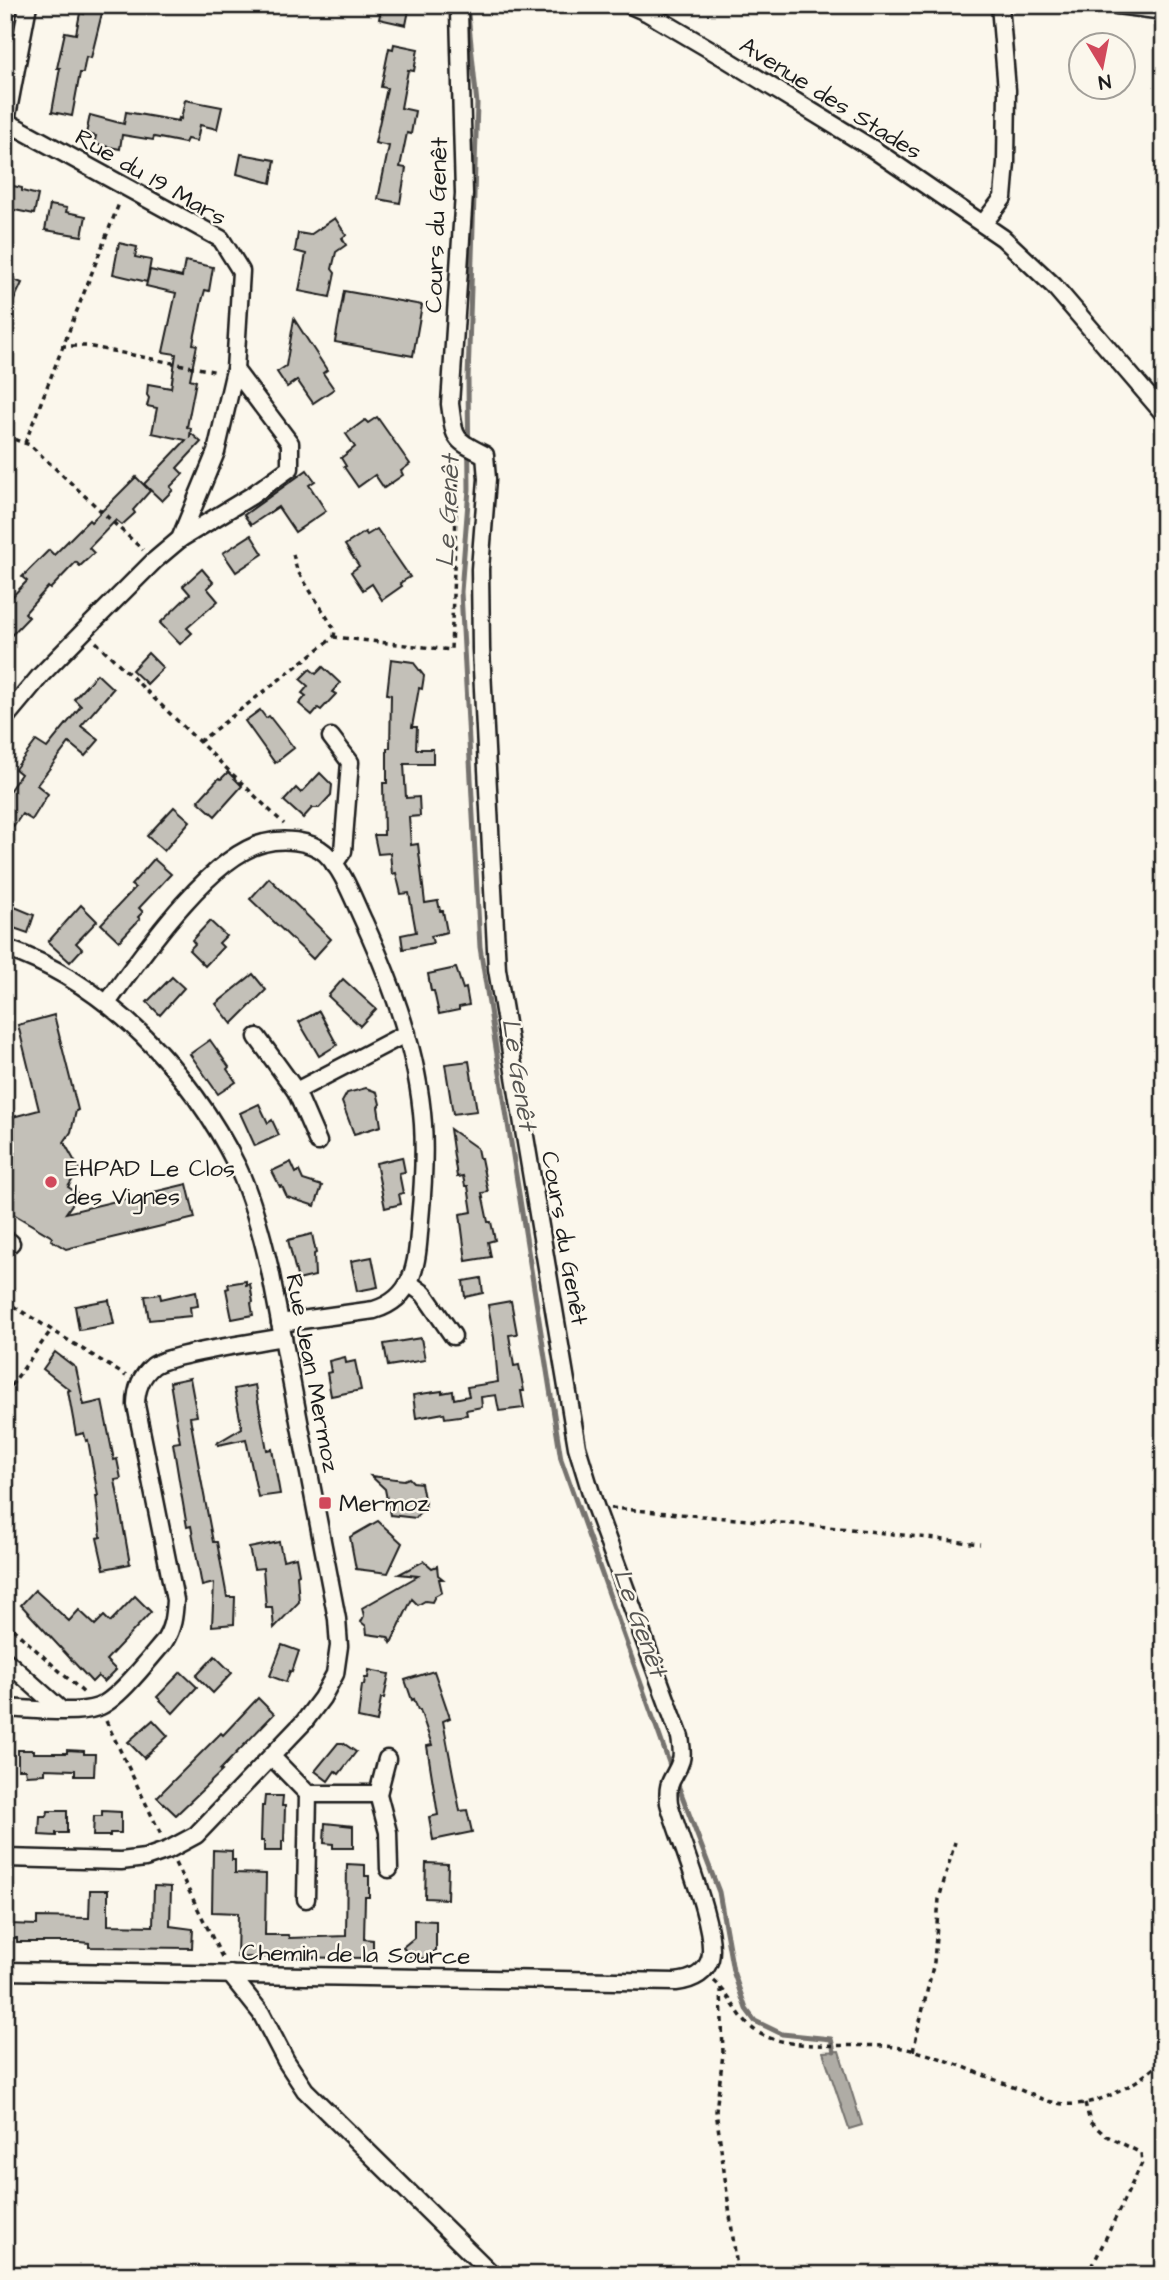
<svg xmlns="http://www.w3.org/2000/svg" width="1169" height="2280" font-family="'Architects Daughter',sans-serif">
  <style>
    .water { fill: #afaca5; stroke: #74726e; stroke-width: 2 }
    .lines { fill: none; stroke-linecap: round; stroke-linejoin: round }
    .stream { stroke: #74726e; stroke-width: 5 }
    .building { fill: #c3c0b8; stroke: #1c1c1c; stroke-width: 2 }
    .street-casing { stroke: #1c1c1c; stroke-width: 21 }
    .path { stroke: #1c1c1c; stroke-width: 3.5; stroke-dasharray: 5 5; stroke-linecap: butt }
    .street { stroke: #fbf7ec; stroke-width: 16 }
    .poi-dot { fill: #d1495b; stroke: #fbf7ec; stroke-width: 2.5 }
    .labels { text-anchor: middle; stroke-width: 5; stroke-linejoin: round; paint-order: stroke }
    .street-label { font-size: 24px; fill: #1c1c1c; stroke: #fbf7ec }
    .poi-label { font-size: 24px; fill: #1c1c1c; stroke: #fbf7ec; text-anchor: start }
    .water-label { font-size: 26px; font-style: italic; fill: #575653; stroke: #fbf7ec }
  </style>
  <rect width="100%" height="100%" fill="#fbf7ec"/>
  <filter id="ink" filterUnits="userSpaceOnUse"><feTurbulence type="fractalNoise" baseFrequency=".0143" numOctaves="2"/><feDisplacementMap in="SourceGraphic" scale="14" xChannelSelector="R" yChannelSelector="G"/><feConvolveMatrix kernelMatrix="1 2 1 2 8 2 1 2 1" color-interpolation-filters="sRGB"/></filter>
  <g filter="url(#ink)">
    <!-- water -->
    <path class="water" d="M839,2051L862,2125L849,2129L823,2052Z"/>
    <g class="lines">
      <!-- stream -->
      <g class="stream">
        <path d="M467,5L477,104L468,379L469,489L461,592L480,947L561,1459L672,1771"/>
        <path d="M676,1780L719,1892L733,1971L746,2009L755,2021L782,2034L831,2039L834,2051"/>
      </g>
    </g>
    <!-- building -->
    <g class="building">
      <path d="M86,5H104L91,58L86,57L83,73H80L72,116L52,112L60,68H57L65,32L76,34L80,13L84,14Z"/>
      <path d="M382,5H410L406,25L379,19Z"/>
      <path d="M394,44L418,49L414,71L408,70L401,108L415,111L411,134L407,133L400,167L406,168L400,203L378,199L389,146L375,143L387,88L381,87L389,48L393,49Z"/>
      <path d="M185,100L222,107L217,129L200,125L197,141L187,139L185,143L154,137L153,140L122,135L120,149L94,144L96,136L86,134L90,115L124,124L126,112L178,121L179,118L181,119Z"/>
      <path d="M241,154L275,160L271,183L237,174Z"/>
      <path d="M5,184L22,188V191L38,195L34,214L5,208Z"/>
      <path d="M50,205L67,208L66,212L86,216L82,236L45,230Z"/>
      <path d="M335,218L346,235L342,238L346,245L336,252L332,269L335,273L330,297L299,291L306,254L295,251L298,233L310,235Z"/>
      <path d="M119,243L137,247L135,257L151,260L147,282L113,274Z"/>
      <path d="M185,261L213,267L209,291L205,290L202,301L193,344L197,345L190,379L196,381L187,427L191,428L190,436L192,434L201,442L177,468L183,474L170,487L173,490L162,501L144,484L186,440L152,433L157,408L147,406L149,398L147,395L148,384L171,388L176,354L163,352L176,293L146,286L150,270L182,277Z"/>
      <path d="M5,276L22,283L5,319Z"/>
      <path d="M344,291L422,305L413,356L335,342Z"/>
      <path d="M294,319L327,370L323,373L334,389L313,403L297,380L287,387L277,372L286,366Z"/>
      <path d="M377,417L410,464L401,471L403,475L384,488L375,475L358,487L344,467L346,466L341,458L355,447L346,434L365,420L368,423Z"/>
      <path d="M307,470L315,481L309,485L326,511L295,532L278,507L251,525L244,515Z"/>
      <path d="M136,477L150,491L133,510L135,513L122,525L116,520L89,548L94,553L80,566L76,562L50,589L48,587L25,613L29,617L5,642V604L27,581L22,577L49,550L54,555L89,520L91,522Z"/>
      <path d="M377,529L410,577L400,583L402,586L382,600L372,584L363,590L351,572L359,566L345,545L365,532L367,535Z"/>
      <path d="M251,535L263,554L236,572L223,553Z"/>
      <path d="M202,569L213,582L207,588L218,601L187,628L192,633L180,644L160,623L190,594L183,586Z"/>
      <path d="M148,653L163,668L147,684L132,670Z"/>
      <path d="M391,659L413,662L424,676L422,689L419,688L412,727H417L416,749H433V764H404L406,798L419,797L420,816L409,817L411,845L418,844L425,903L438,901L440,911H443L447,932L431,936L433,943L403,949L401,935L416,932L409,893L401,894L396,873L392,874L390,853L378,854L374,835H384L383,783H387V748H390L391,695L387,694Z"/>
      <path d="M323,667L340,683L332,692L336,694L321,710L318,708L312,715L299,704L306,696L302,693L308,686L300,679L310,669L316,674Z"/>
      <path d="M97,674L113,689L81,726L99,740L85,756L69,743L37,785L48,794L32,820L22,814L14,826L5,821V797L21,774L15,769L36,741L47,748L81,706L74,699Z"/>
      <path d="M260,710L266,718L269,716L294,748L275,763L245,721Z"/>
      <path d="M228,772L242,786L215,816L198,801L219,778L221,779Z"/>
      <path d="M320,773L332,785L331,795L319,808H312L303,818L284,801L296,788L301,793Z"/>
      <path d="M174,807L190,821L164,851L147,836Z"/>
      <path d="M154,859L171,874L139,908L143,912L138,917L140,919L119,941L101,924L135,888L131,885Z"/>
      <path d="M269,878L331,939L313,959L250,899Z"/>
      <path d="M5,903L34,915L28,933L5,925Z"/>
      <path d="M81,905L97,921L76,943L82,949L70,962L48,942Z"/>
      <path d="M210,921L226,936L219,943L223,947L205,966L189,950L195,944L192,940Z"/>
      <path d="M456,968L463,989L466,988L469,1005L459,1007V1010L439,1014L434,991H431L428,974Z"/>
      <path d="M253,974L266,990L232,1024L216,1004Z"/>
      <path d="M172,977L184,988L160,1015L147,1002Z"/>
      <path d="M343,979L376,1009L360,1026L328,996Z"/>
      <path d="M319,1011L337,1045L319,1056L299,1022Z"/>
      <path d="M54,1015L78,1110L76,1111L71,1132L64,1142L79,1169L68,1187L79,1194L66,1213L187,1184L195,1218L66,1249L51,1240L52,1237L5,1209V1119L39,1110L18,1025Z"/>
      <path d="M210,1040L229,1067L227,1069L236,1082L218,1094L190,1054Z"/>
      <path d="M469,1061L477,1111L453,1114L445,1064Z"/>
      <path d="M366,1088L377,1092L380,1104L378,1107L381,1126L354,1134L342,1102L347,1093Z"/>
      <path d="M259,1104L268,1123L272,1120L279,1135L255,1146L240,1113Z"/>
      <path d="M450,1129L477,1148L479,1158H481L488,1192L482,1193L488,1222H491L495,1240L488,1242L491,1257L466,1261L460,1214L472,1212L468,1186H465L463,1176L457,1177Z"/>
      <path d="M402,1157L405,1172L399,1173L403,1193L399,1194L401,1204L385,1208L376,1163Z"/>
      <path d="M291,1162L296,1173L299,1171L303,1180L322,1186L315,1206L287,1197L282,1186L280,1187L272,1171Z"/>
      <path d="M312,1234L316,1253L314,1254L315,1276L298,1280L288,1240Z"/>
      <path d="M372,1257L378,1287L357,1291L351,1261Z"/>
      <path d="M481,1278L483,1293L465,1297L463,1281Z"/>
      <path d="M246,1281V1285L250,1284L253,1302L251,1303L253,1315L232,1319L226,1289L229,1288L228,1284Z"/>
      <path d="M196,1291L198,1306L190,1307L191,1316L149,1320L145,1296L160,1294L161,1299Z"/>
      <path d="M109,1300L114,1324L79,1330L75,1306Z"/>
      <path d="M511,1301L517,1334L509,1335L514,1366L519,1365L524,1391H521L524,1408L499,1411L496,1395L481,1397L482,1407L466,1410L467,1415L445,1418L444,1413L416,1418L413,1395L442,1391V1393L453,1391L454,1399L469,1396L467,1387L498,1382L494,1338L488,1305Z"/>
      <path d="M421,1338L425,1360L388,1366L384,1344Z"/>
      <path d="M55,1352L76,1368L84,1405L102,1401L114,1460L117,1459L121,1479L115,1480L130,1564L104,1569L97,1538L101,1537L96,1496H98L88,1440L86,1441L84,1433L76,1435L68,1391L70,1390L43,1369Z"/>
      <path d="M345,1357L346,1363L355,1361L361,1390L331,1396L327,1373L331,1372L329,1361Z"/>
      <path d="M190,1378L197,1416L190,1417L201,1479L213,1542H217L227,1597H235L234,1624L212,1626L214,1583L202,1586L191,1526L187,1527L181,1492L173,1443L180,1442L170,1382Z"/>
      <path d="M255,1385L267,1450L272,1449L280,1494L258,1497L246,1439L218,1445L217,1443L242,1428L234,1389Z"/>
      <path d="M371,1476L404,1480L409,1478L413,1482L421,1483L426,1509L419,1513L416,1518L390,1515L385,1489Z"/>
      <path d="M378,1521L402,1543L388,1573L356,1569L350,1537Z"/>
      <path d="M279,1542L283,1560L296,1557L299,1574L297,1575L299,1602L274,1628L272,1607H266L263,1568L254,1569L249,1548Z"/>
      <path d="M424,1561L432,1568L437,1566L438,1575L443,1579H439L442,1592L435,1596L432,1602L425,1601L418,1605L412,1599L391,1643L388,1637L367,1634L366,1626L361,1622L364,1616L362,1608L418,1576L399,1574Z"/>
      <path d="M35,1590L69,1621L79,1610L95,1625L104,1616L110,1622L135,1596L151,1612L106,1660L116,1670L104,1682L98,1676L92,1682L21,1605Z"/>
      <path d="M282,1645L299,1651L292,1672L290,1671L286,1682L270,1676Z"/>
      <path d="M215,1656L232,1673L213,1693L196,1676Z"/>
      <path d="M369,1670L389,1674L384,1698H381L377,1722L358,1718L362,1685H364L365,1678H368Z"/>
      <path d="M434,1671L450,1718L443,1721L460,1811L467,1810L472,1832L433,1840L429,1817L438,1815L427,1746L432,1745L420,1710H418L414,1699L412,1700L405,1680Z"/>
      <path d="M181,1672L197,1687L173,1713L157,1697Z"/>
      <path d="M258,1698L274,1714L220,1770L222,1771L176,1815L157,1797L221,1733L223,1735Z"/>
      <path d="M153,1720L168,1736L144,1758L128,1742Z"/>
      <path d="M338,1743H343L356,1752L339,1774L335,1771L328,1781L315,1771Z"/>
      <path d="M18,1750H34V1753H67V1750L84,1751V1754H95L94,1776H75V1770L45,1769V1774L26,1775L25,1769H18Z"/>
      <path d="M265,1796H283L282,1806H285L284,1841H282V1851H264V1841H261L262,1806H264Z"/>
      <path d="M48,1811H67V1833H56V1836L39,1835L40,1816H47Z"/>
      <path d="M102,1811L121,1812V1833H110V1836H93L94,1816H102Z"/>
      <path d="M325,1823L353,1826V1848H333V1844L324,1843Z"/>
      <path d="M213,1850L232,1851V1860H235V1873L266,1874L265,1935H288L289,1938L346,1936L347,1864L365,1865V1876H369V1897H365L364,1939L373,1940V1958L237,1957L238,1913L212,1912Z"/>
      <path d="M426,1863L448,1864L447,1899L425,1898Z"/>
      <path d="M154,1886L171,1887L170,1926L193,1929L192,1948L89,1947V1943L79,1942H17V1938H9V1924L37,1925V1917L89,1918L90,1890H108V1925L153,1926Z"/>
      <path d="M414,1920L436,1921V1950L426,1958L412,1959L403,1947L414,1938Z"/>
    </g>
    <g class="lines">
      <!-- street casing -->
      <g class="street-casing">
        <g id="street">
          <path d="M630,5L648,13L723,57L873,149L1003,238L1054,286L1164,414"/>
          <path d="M1117,5L1164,11"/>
          <path d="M5,126L28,5"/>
          <path d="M983,224L1003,198L1006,162L1007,90L1000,5"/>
          <path d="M180,539L251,496L290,468V443L235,370"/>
          <path d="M5,718L41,675L84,631L154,561L180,539L216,452L235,370L241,271L221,239L7,122"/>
          <path d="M331,737L350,762L343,851L334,864"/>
          <path d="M5,948C108,983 191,1072 238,1168C253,1200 262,1235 270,1270L337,1619L339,1646L335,1674L322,1698L304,1722L196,1835L168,1850L145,1858L121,1861L5,1858"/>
          <path d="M107,1003C139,959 209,856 264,843C282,838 310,840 325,853C344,871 353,899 364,922C393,986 418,1053 423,1124C425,1156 423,1188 420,1220C417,1259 417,1297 374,1310L280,1323"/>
          <path d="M257,1037L296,1091L318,1142"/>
          <path d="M296,1091L407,1033"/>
          <path d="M5,1239L11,1243"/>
          <path d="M409,1283L424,1294L453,1336"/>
          <path d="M5,1660L60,1709"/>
          <path d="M5,1708C30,1709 76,1715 98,1707C117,1701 150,1658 164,1642C173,1628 174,1616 175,1600L136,1405C136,1390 141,1376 153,1366C168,1354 258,1342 283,1337"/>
          <path d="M272,1757L308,1794L306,1899"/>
          <path d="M387,1759L378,1794L388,1832L389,1869"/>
          <path d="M308,1794H378"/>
          <path d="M5,1971L676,1982C691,1980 705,1975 710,1959C718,1928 678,1838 669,1803C666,1778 675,1780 681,1760C683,1753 681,1744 680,1737L595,1506L577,1447L497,969L481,649L480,569L487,479L485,455C452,439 455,439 450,404L464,194L459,12L456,5"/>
          <path d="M230,1974L261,2013L286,2061L305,2090L493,2275"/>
        </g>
      </g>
      <!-- path -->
      <g class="path">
        <path d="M61,346H87L218,372"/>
        <path d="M5,436L30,445L143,550"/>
        <path d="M25,443L120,201"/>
        <path d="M293,554L297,570L335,630L334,637"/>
        <path d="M96,642L284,824"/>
        <path d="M199,742L334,637L451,650L458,459"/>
        <path d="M5,1301L126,1376"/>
        <path d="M5,1394L52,1329"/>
        <path d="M611,1508L850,1529L980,1544"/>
        <path d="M5,1622L84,1693"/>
        <path d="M106,1721L162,1837"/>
        <path d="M175,1863L223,1959"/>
        <path d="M714,1981C732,1996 738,2021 759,2033C793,2053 863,2041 902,2048C940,2055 977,2073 1013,2087C1029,2093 1047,2103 1064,2104C1100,2107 1139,2083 1164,2059"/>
        <path d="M721,1988L723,2054L716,2111L738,2275"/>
        <path d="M913,2051L934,1962L939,1899L955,1842"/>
        <path d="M1085,2103L1090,2122L1105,2135L1141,2153L1142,2163L1088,2275"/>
      </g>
      <!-- street -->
      <use href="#street" class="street"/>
    </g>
  </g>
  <!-- markers -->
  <g class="poi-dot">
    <circle cx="51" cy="1182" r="7"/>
    <rect x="318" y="1496" width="14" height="14" rx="3.5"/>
  </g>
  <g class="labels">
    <!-- street labels -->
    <g class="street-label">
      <text transform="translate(831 98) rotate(32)" y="8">Avenue des Stades</text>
      <text transform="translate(151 177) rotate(30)" y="8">Rue du 19 Mars</text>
      <text transform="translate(436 225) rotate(-88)" y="8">Cours du Genêt</text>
      <text transform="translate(565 1238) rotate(80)" y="8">Cours du Genêt</text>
      <text transform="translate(313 1373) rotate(79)" y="8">Rue Jean Mermoz</text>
      <text transform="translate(356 1954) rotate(1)" y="8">Chemin de la Source</text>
    </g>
    <!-- poi labels -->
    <g class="poi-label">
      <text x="65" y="1176">EHPAD Le Clos<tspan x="65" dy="28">des Vignes</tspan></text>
      <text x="339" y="1511">Mermoz</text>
    </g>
    <!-- water labels -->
    <g class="water-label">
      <text transform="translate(447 511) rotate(-87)" y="9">Le Genêt</text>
      <text transform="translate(520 1074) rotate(81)" y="9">Le Genêt</text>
      <text transform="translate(641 1622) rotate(70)" y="9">Le Genêt</text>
    </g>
  </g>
  <!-- margin -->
  <rect width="1169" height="2280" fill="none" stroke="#fbf7ec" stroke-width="28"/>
  <rect x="14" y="14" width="1141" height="2252" fill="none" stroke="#1c1c1c" stroke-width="2.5" filter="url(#ink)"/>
  <!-- north arrow -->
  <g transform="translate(1102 66) rotate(170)"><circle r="33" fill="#fbf7ec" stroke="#a29f99" stroke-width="2"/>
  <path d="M0-5L12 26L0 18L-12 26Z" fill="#d1495b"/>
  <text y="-10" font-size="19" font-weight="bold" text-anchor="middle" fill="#1c1c1c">N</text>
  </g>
</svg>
